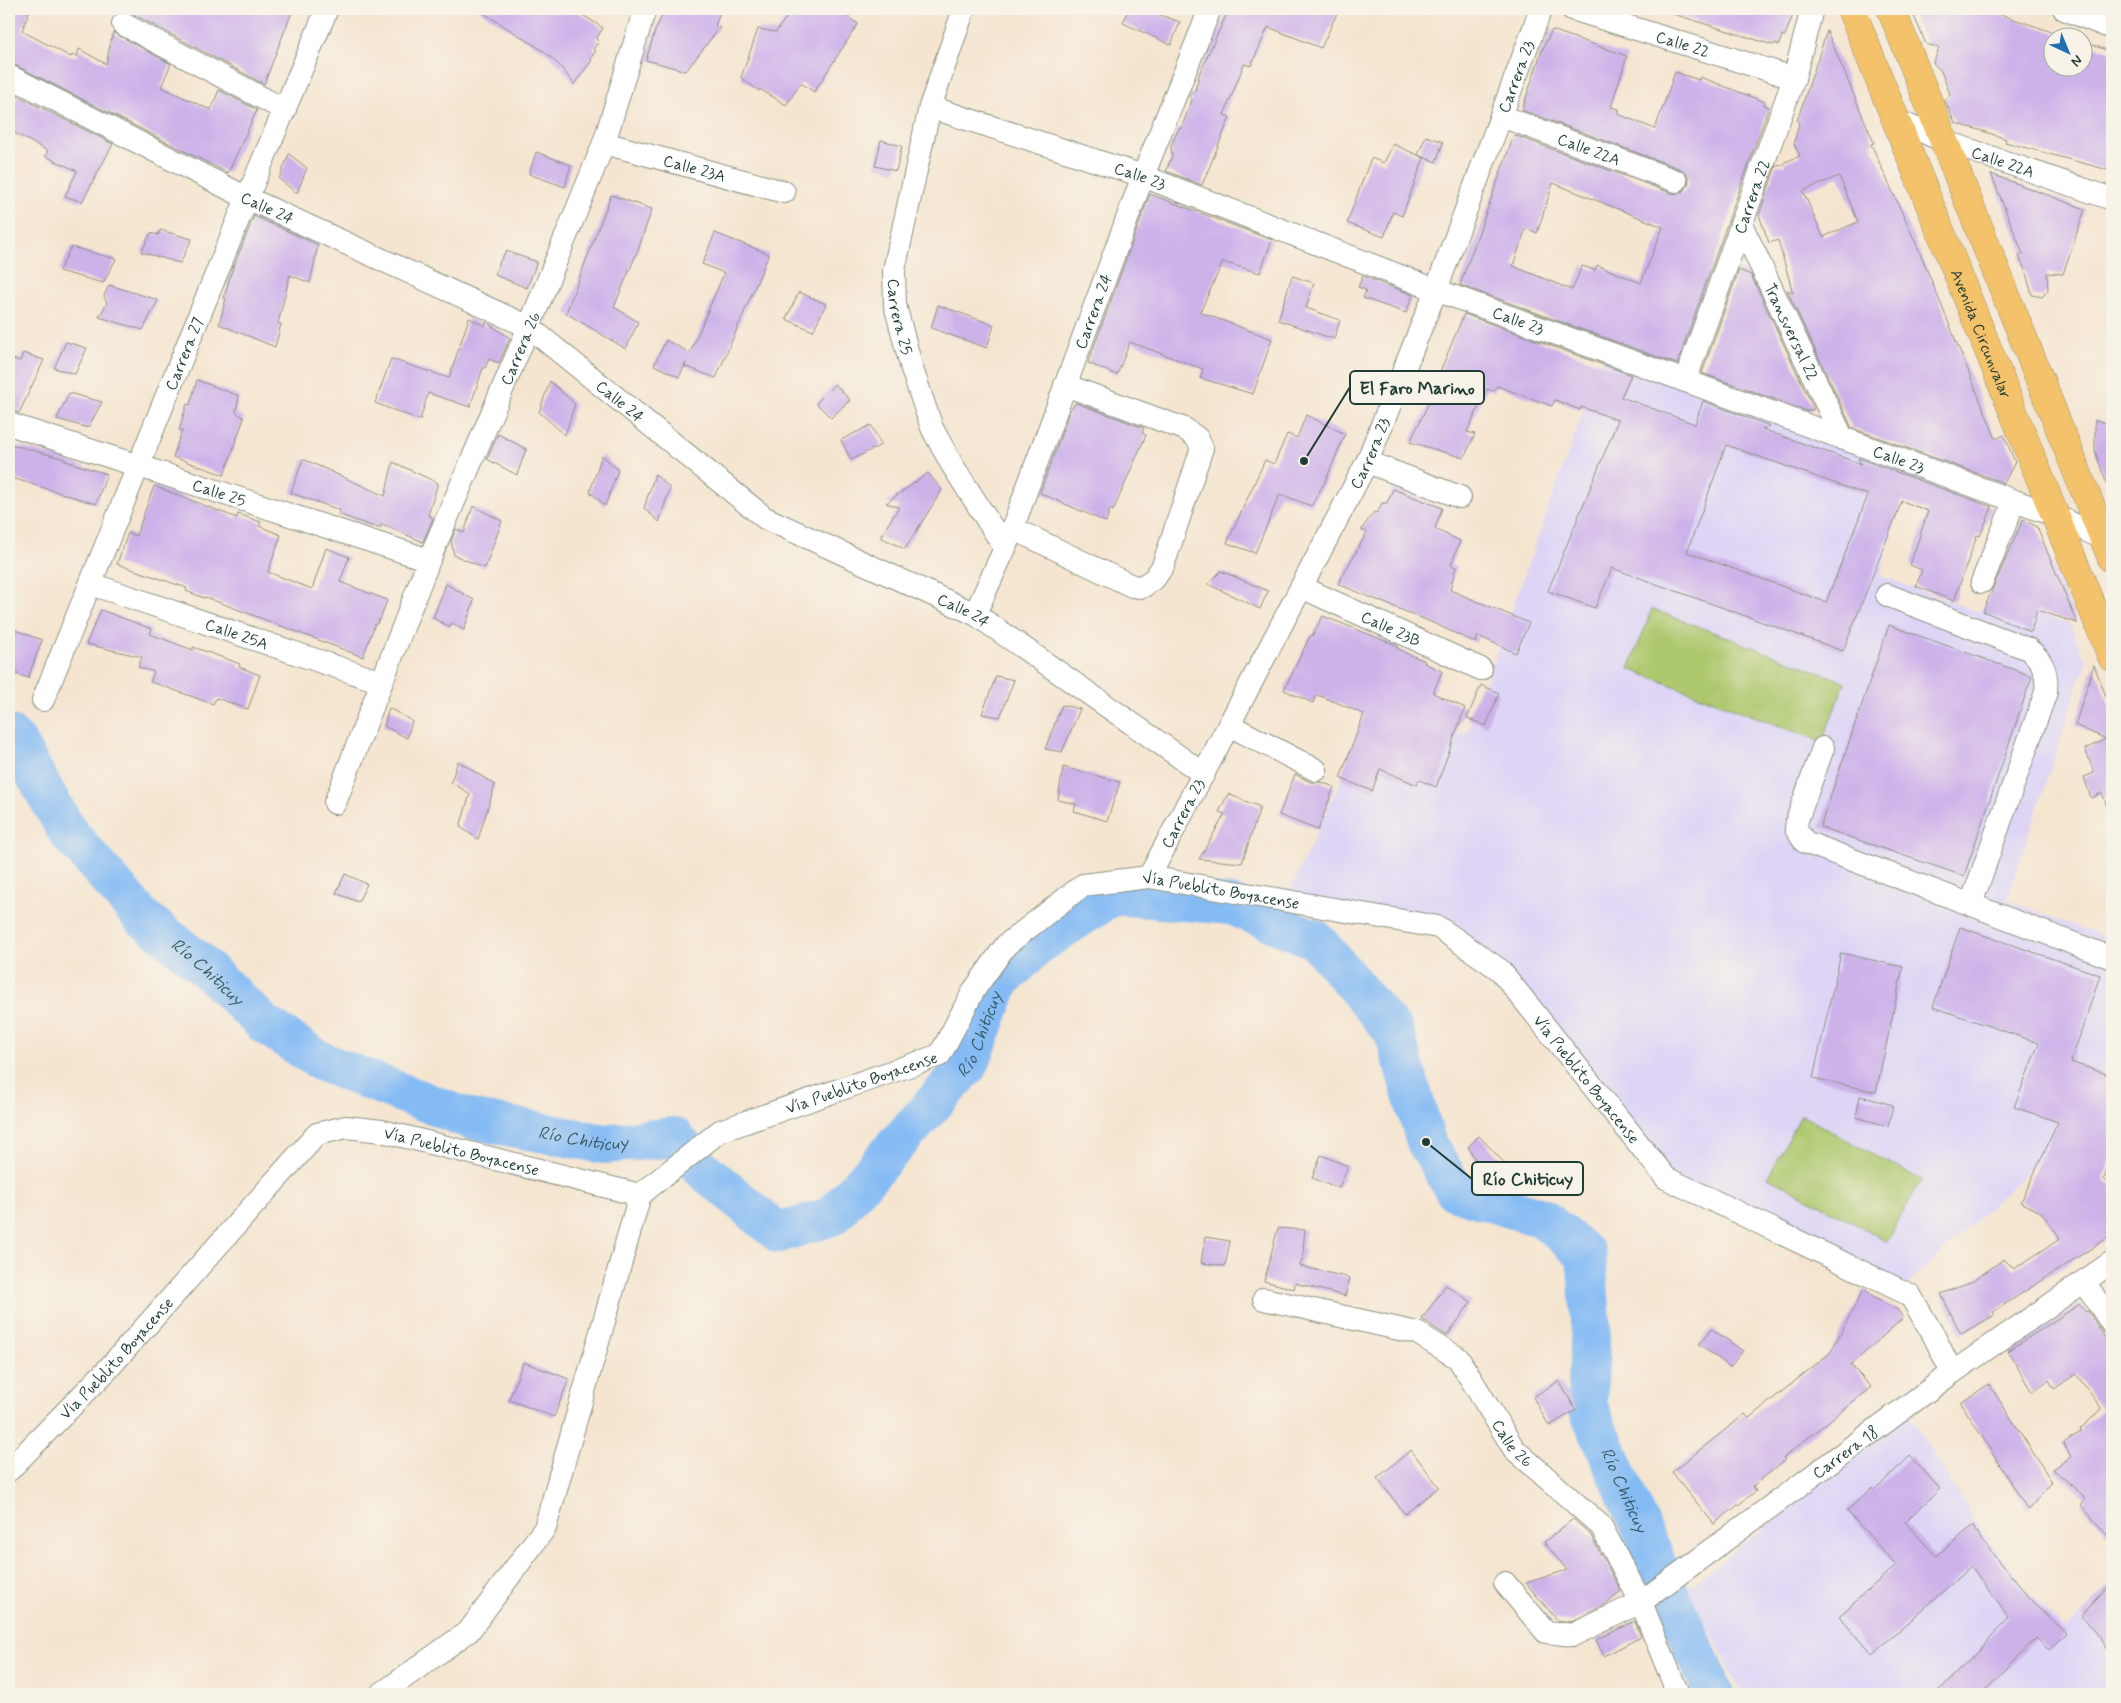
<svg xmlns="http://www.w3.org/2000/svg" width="2121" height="1703" font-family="Mynerve,sans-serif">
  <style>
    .built { fill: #ded5f6 }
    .green { fill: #aec86e; stroke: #668251 }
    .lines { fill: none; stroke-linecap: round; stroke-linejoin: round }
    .river { stroke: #85bbf4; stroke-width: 40 }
    .building { fill: #cdb2ea; fill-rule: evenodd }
    .minor-casing { stroke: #8a9182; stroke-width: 24 }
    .highway-casing { stroke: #8a9182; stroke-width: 29 }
    .minor { stroke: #fff; stroke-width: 22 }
    .highway { stroke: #f4c26a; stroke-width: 28 }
    .labels { text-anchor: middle; stroke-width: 4; stroke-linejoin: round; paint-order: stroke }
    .street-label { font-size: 16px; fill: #1f3d34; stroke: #f7f3e8 }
    .water-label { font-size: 18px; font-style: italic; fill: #385c64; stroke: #f7f3e8 }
    .leader { fill: none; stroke: #1f3d34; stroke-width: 2 }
    .callout-dot { fill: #1f3d34; stroke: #f7f3e8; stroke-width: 2 }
    .callout { fill: #f7f3e8; stroke: #1f3d34; stroke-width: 2 }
    .callout-label { font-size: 18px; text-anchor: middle; font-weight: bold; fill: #1f3d34 }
  </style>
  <rect width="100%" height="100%" fill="#f7f3e8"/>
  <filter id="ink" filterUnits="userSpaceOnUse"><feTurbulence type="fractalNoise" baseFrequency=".02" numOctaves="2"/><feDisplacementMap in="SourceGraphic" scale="10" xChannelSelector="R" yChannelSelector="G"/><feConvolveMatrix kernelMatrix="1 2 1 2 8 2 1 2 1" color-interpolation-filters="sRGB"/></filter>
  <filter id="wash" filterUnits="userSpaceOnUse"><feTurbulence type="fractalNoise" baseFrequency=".0096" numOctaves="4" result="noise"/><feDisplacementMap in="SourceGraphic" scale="20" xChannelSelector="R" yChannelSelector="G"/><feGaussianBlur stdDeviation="1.12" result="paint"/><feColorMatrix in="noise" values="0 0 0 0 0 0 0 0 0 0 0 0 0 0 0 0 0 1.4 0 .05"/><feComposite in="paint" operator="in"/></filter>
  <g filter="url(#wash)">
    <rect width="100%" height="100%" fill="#f5e5d0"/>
    <!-- built -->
    <g class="built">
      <path d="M1605,351L1910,462L1880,576L1980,612L1990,592L2070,625L2086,662L2007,900L2112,940V1158L2063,1138L1901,1291L1673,1181L1490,965L1429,923L1286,898L1370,719L1467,734Z"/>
      <path d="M1908,1413L1975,1521L2030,1594L2066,1629L2112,1583V1694H1742L1688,1588Z"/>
    </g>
    <!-- green -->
    <g class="green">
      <path d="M1652,609L1845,682L1822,742L1629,669Z"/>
      <path d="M1801,1115L1921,1180L1887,1241L1768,1177Z"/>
    </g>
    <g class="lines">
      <!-- river -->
      <path class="river" id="s1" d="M9,735L17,743L67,831L142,917L198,961L264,1024L322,1062L469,1119L605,1144L674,1137L702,1169L779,1233L832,1216L970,1063L1000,982L1038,945L1114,895L1231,905L1316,940L1394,1032L1426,1142L1455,1191L1542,1218L1586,1254L1591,1322L1587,1405L1714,1694"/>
    </g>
    <g id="blocks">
      <!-- building -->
      <g class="building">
        <path d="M9,9H30L22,31L71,57L72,55L77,57L79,49L106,64L113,32L171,64L161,87L211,110L219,90L257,110L228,173L9,62Z"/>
        <path d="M124,9H293L264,84L129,12L123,11Z"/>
        <path d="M477,9H573L603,28L596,39L599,42L593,49L596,51L590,59L592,60L574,84L560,66L545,52Z"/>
        <path d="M665,9H721L715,26L720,27L686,71L646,60L655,31Z"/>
        <path d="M792,9H836L858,24L814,92L801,83L786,105L760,89L759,91L741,78L758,29L776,32Z"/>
        <path d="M1128,9H1163L1160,15L1180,22L1171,45L1123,23Z"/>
        <path d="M1224,9H1339L1321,48L1268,27L1251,66L1244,64L1224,115L1230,117L1202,185L1166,171L1172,156L1171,145L1179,128L1181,129L1192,100L1189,96L1195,91L1200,72L1228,11Z"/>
        <path d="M1671,9H1795L1785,36L1782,35L1779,45L1774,43L1773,45L1670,13Z"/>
        <path d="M1911,9H1984L2070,38H2054V68H2084V42L2112,52V171L2005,142L2006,139L1983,131L1955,123L1945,101L1950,94L1941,71L1933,63L1939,48L1926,44Z"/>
        <path d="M1552,30L1627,56L1611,107L1619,109L1618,114L1655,129L1675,72L1699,80L1700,77L1765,102L1764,105L1769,107L1677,364L1460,285L1514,135L1671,193L1678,194L1684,191L1688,185L1689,178L1686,173L1681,169L1522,110L1542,50ZM1553,183L1663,227L1641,283L1597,265L1595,270L1582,266L1572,290L1513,266L1526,228L1537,233Z"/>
        <path d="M1827,31L1874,143L1871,144L1921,255L1996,439L2004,435L2015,462L2004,483L1852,428L1787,290L1793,293L1778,240L1769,243L1759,215L1776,166L1784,165L1785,162L1800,156L1794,144L1799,123L1797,121ZM1839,176L1858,222L1823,237L1803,191Z"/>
        <path d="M18,96L113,144L82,202L65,196L77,171L45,156L48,151L9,130V114Z"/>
        <path d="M1426,136L1443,142L1436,162L1418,155Z"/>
        <path d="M881,140L902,146L896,171L875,166Z"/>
        <path d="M1393,144L1424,158L1402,216L1393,212L1384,237L1347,223L1371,158L1384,163Z"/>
        <path d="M536,152L571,165L565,187L529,174Z"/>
        <path d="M289,154L307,168L297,193L279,179Z"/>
        <path d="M1991,174L2085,209L2063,274L2047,273L2048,290L2042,297L2032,295L2026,273L2019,256L2023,254Z"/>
        <path d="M1150,194L1272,240L1260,273L1223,262L1200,312L1272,339L1253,394L1200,378L1203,369L1130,342L1117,375L1088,363Z"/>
        <path d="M611,195L652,209L638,250L614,307L638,322L626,349L566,313Z"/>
        <path d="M254,216L318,245L310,283L290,275L278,323L281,324L275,347L219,324L226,299L224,298L231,273Z"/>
        <path d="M160,230L192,239L180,263L141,252L151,233L158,235Z"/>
        <path d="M715,233L769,254L716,378L684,366L686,363L679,377L654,365L666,340L690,353L724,273L702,264Z"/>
        <path d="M71,247L116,259L103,283L59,271Z"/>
        <path d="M506,251L537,262L527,288L495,275L500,261Z"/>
        <path d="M1739,270L1751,275L1814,409L1807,411L1702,373Z"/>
        <path d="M1292,276L1314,283L1306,308L1340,320L1334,339L1278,320Z"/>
        <path d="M1363,276L1413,295L1406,313L1363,298L1366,290L1358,287Z"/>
        <path d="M109,285L158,300L143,330L99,317L107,303L104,296Z"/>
        <path d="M799,292L826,304L813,331L786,319Z"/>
        <path d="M938,305L994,325L987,348L931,328Z"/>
        <path d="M1464,314L1631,375L1621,397L1695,424L1703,401L1770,426L1762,429L1861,464L1858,458L1992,507L1980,536L1977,535L1954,601L1916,586L1922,570L1910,565L1928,511L1902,501L1843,651L1612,568L1595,608L1548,591L1618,420L1581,407L1580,410L1555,400L1552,406L1497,386L1494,391L1487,389L1467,432L1475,434L1464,458L1410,442L1434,392L1432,391ZM1726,445L1868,495L1826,602L1687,552Z"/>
        <path d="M469,318L485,326L486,322L510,338L499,363L489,359L485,368H483L470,407L428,393L420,420L375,403L391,359L449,378Z"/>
        <path d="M66,342L87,348L75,374L54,368Z"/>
        <path d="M23,353L44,360L19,413L9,411V358L20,361Z"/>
        <path d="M197,380L239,396L236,412L244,418L224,475L173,457L182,430H179L187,404L190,405Z"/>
        <path d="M550,381L575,404L565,435L539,412Z"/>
        <path d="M835,384L850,400L831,418L816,403Z"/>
        <path d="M69,393L102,402L88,428L57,419Z"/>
        <path d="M1076,403L1144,428L1142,433L1146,435L1113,511L1110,509L1106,522L1040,493L1070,410Z"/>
        <path d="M1306,415L1345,434L1325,482L1311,506L1280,494L1255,553L1227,543L1265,460L1274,464L1287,434L1297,438Z"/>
        <path d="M2095,420L2112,424V493H2110L2095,451Z"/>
        <path d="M871,425L881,445L851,460L841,440Z"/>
        <path d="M498,434L526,449L517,475L487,459Z"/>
        <path d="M9,444L65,459V461L107,474L96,504L9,477Z"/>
        <path d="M602,455L618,470L605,506L590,492Z"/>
        <path d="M303,459L385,496L393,462L438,483L428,515L433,518L423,542L382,524L381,527L371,526L338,514L340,510L291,493Z"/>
        <path d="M928,473L942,490L905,549L880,537L899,507L886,503Z"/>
        <path d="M655,474L670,488L659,522L644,508Z"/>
        <path d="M154,486L237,518L238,514L261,522L259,526L281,535L268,572L312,589L326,548L349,557L340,582L387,600L380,620L379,619L377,624H375L363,657L205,597L204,598L186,591L187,588L117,564L128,533L136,536Z"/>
        <path d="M1393,489L1442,508L1435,529L1460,541L1451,565L1456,567L1450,590L1529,623L1516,653L1478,636L1476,643L1431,622L1338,584L1367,532L1361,530L1374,512L1377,513L1382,503H1387Z"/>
        <path d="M473,506L502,521L485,568L454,555L451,541L456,529L464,533Z"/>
        <path d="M2023,519L2037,527L2077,623L2037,610L2031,632L1983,611Z"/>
        <path d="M1221,571L1268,591L1260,609L1208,584Z"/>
        <path d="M446,584L474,600L464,630L452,623L450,627L433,618Z"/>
        <path d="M101,610L152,629L150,634L193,650V647L227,659L240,664L239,667L260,675L248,709L216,698L213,704L157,684L150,682L154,672L138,667L142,657L86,644Z"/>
        <path d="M1323,616L1398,646L1397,648L1406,653L1425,661L1424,663L1442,671L1433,693L1465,708L1436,787L1419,780L1417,785L1380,769L1372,791L1340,778L1364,714L1323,697L1316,695L1313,703L1284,690L1310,636H1312Z"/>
        <path d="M1889,625L2032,676L1964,876L1820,827Z"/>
        <path d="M9,628L42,640L28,678L9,671Z"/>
        <path d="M2094,665L2112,712V817H2111L2102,793L2091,798L2084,777L2094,773L2085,749L2106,739L2075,725Z"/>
        <path d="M996,676L1014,680L1000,717L982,714Z"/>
        <path d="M1481,685L1499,693L1486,726L1467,718Z"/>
        <path d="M1062,705L1080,709L1062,752L1045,749Z"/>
        <path d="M389,708L412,721L407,738L384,726Z"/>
        <path d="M458,761L495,785L478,839L460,827L470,794L451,782Z"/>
        <path d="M1063,767L1120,782L1107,821L1074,811L1076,804L1058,800Z"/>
        <path d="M1295,774L1310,782H1321L1334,787L1318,830L1279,815Z"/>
        <path d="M1228,794L1260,807L1242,863L1199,859L1225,814L1219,812Z"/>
        <path d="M345,874L367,884L358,902L336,893Z"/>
        <path d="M1960,927L2100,975L2071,1062L2112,1076V1152L2104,1179L2112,1186V1235L1993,1312L1995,1315L1961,1334L1941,1294L1973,1281L2004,1259L2014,1269L2060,1239L2042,1213L2021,1202L2058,1122L2014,1107L2039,1043L1933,1007Z"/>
        <path d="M1841,953L1903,967L1876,1092L1813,1078Z"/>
        <path d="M1860,1096L1893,1105L1888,1126L1856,1117Z"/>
        <path d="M1479,1136L1506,1165L1482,1185L1472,1170L1478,1164L1468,1147Z"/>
        <path d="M1321,1155L1348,1166L1339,1188L1312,1178Z"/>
        <path d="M1278,1228L1305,1230L1303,1249L1305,1250L1300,1266L1350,1278L1345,1296L1295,1283L1294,1289L1264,1281Z"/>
        <path d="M1205,1237L1230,1241L1225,1266L1201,1263Z"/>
        <path d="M1446,1285L1471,1302L1447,1336L1422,1319Z"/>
        <path d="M1864,1289L1874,1298L1898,1310L1903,1318L1851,1365L1871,1387L1783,1458L1785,1460L1753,1486L1756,1491L1714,1524L1672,1472L1745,1414L1749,1418L1830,1353Z"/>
        <path d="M2080,1304L2086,1312L2088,1311L2112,1349V1541L2081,1505L2086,1498L2053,1469L2071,1457L2063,1443L2082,1431L2080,1429L2102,1409L2076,1374L2054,1389L2049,1380L2032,1392L2008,1351Z"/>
        <path d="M1712,1329L1743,1351L1730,1367L1699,1344Z"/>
        <path d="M523,1362L569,1379L554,1417L509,1400Z"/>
        <path d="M1559,1381L1576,1410L1549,1426L1533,1397Z"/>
        <path d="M1989,1384L2052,1482L2028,1510L1961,1403Z"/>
        <path d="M1411,1450L1439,1487L1405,1514L1377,1478Z"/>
        <path d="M1910,1456L1940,1489L1905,1522L1936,1556L1974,1525L1982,1541L2023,1591L2067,1634L2049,1650L2036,1638L1982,1694H1936L2009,1618L1971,1566L1872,1655L1839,1616L1896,1565L1847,1511L1873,1487L1875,1490Z"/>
        <path d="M1573,1519L1590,1534L1621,1591L1608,1603L1571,1622L1557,1620L1526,1583L1567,1570L1544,1542Z"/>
        <path d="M2112,1583V1655L2082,1615Z"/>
        <path d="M1635,1621L1641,1637L1604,1656L1596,1640Z"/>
      </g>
    </g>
  </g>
  <g filter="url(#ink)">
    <use href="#blocks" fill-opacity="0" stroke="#8a9182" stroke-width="1"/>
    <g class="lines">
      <!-- minor casing -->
      <g class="minor-casing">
        <g id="minor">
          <path id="s2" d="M964,9L930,107L894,270L895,305L912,369L932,428L951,463L1005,548"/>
          <path id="s3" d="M1572,9L1794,78"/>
          <path d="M2064,9L2112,28"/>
          <path d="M123,24L285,110"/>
          <path id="s4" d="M9,76L247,198L529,327L765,518L975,614L1204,774"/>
          <path id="s5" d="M930,107L1143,176L1436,290L2056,516L2104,539"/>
          <path id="s6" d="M1501,116L1676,181"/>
          <path id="s7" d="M1896,120L1944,141L2112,199"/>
          <path id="s8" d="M604,143L784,192"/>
          <path id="s9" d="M1741,224L1843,439"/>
          <path id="s10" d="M1685,381L1794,78L1812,9"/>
          <path id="s11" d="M9,424L429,560"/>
          <path d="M1367,462L1460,497"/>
          <path d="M1012,528L1132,586L1142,587L1154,579L1163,566L1202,448L1197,438L1185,429L1065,385"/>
          <path d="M1982,582L2014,502"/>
          <path id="s12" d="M91,584L381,682"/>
          <path id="s13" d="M1301,587L1481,669"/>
          <path d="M1887,595L2028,649C2043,660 2048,673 2046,692L1971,904"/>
          <path id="s14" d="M975,614L1005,548L1143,176L1210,9"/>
          <path id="s15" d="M43,700L247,198L327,9"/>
          <path d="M1229,725L1316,770"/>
          <path d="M1823,748L1797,820L1796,829L1805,842L2112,958"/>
          <path id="s16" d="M335,803L429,560L529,327L604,143L645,9"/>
          <path id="s17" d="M1149,877L1367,462L1436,290L1541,9"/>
          <path id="s18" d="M640,1195L720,1131L940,1055L974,990L1006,945L1083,885L1149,877L1438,927L1500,970L1666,1178L1910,1295L1934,1336L1952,1373"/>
          <path d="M2084,1281L2112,1324"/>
          <path id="s19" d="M1264,1299L1417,1333L1458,1358L1514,1449L1601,1526L1641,1602L1678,1694"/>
          <path id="s20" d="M9,1470L107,1370L317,1134L346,1127L382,1131L640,1195"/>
          <path id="s21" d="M1505,1583L1546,1632L1573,1635L1641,1602L1952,1373L2112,1262"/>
          <path d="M381,1694L469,1631L545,1528L640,1195"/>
        </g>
      </g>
      <!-- highway casing -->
      <g class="highway-casing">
        <g id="highway">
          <path id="s22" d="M1851,9L2112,657"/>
          <path d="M1891,9L2112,559"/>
        </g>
      </g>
      <!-- minor -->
      <use href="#minor" class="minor"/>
      <!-- highway -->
      <use href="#highway" class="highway"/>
    </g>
  </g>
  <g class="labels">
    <!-- street labels -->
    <g class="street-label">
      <text dy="6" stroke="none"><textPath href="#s3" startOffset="116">Calle 22</textPath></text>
      <text dy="6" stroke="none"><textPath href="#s17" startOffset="882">Carrera 23</textPath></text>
      <text dy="6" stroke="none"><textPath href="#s6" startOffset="94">Calle 22A</textPath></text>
      <text dy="6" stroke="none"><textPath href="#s7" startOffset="115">Calle 22A</textPath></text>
      <text dy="6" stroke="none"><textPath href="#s8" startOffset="94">Calle 23A</textPath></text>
      <text dy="6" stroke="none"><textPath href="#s5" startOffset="221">Calle 23</textPath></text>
      <text dy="6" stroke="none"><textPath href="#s10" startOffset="196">Carrera 22</textPath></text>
      <text dy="6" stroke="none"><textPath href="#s4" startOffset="290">Calle 24</textPath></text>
      <text dy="6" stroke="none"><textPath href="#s14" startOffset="325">Carrera 24</textPath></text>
      <text dy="6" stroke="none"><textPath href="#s2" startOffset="318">Carrera 25</textPath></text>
      <text dy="6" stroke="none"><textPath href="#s5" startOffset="626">Calle 23</textPath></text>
      <text dy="6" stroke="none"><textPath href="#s9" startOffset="119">Transversal 22</textPath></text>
      <text dy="6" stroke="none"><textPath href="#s22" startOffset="350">Avenida Circunvalar</textPath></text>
      <text dy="6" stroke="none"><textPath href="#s16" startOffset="491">Carrera 26</textPath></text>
      <text dy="6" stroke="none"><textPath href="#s15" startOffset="374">Carrera 27</textPath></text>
      <text dy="6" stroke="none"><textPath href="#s4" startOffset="695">Calle 24</textPath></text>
      <text dy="6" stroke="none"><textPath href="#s17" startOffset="478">Carrera 23</textPath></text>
      <text dy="6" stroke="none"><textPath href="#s5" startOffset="1031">Calle 23</textPath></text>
      <text dy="6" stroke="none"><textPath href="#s11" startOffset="221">Calle 25</textPath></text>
      <text dy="6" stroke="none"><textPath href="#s4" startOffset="1100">Calle 24</textPath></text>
      <text dy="6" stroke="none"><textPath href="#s13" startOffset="99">Calle 23B</textPath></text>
      <text dy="6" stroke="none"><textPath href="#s12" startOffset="154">Calle 25A</textPath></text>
      <text dy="6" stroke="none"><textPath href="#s17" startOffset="72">Carrera 23</textPath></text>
      <text dy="6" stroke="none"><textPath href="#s18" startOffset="701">Vía Pueblito Boyacense</textPath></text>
      <text dy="6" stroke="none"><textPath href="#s18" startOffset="1136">Vía Pueblito Boyacense</textPath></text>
      <text dy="6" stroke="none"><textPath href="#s18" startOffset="252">Vía Pueblito Boyacense</textPath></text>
      <text dy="6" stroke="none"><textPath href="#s20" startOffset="604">Vía Pueblito Boyacense</textPath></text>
      <text dy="6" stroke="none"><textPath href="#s20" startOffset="155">Vía Pueblito Boyacense</textPath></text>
      <text dy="6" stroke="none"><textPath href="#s19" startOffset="306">Calle 26</textPath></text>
      <text dy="6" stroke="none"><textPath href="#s21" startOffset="420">Carrera 18</textPath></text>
    </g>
    <!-- water labels -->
    <g class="water-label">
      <text dy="6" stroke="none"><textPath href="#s1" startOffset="312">Río Chiticuy</textPath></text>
      <text dy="6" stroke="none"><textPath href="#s1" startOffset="1258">Río Chiticuy</textPath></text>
      <text dy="6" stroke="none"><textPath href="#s1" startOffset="732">Río Chiticuy</textPath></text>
      <text dy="6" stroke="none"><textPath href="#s1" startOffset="2352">Río Chiticuy</textPath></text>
    </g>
  </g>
  <!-- callouts -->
  <path class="leader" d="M1304 461L1350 387M1426 1142L1472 1179"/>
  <g class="callout-dot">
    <circle cx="1304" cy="461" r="5"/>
    <circle cx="1426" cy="1142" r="5"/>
  </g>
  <g class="callout">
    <rect x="1350" y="371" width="134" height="33" rx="5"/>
    <rect x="1472" y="1162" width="111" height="33" rx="5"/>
  </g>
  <g class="callout-label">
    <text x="1417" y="394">El Faro Marino</text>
    <text x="1528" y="1185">Río Chiticuy</text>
  </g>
  <!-- margin -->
  <rect width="2121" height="1703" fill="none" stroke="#f7f3e8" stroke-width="30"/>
  <!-- north arrow -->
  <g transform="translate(2068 52) rotate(136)"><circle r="24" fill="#f7f3e8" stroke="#a1aaa0"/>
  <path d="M0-4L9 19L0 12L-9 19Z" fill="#1f6fb2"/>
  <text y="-8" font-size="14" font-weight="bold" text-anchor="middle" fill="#1f3d34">N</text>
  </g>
</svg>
